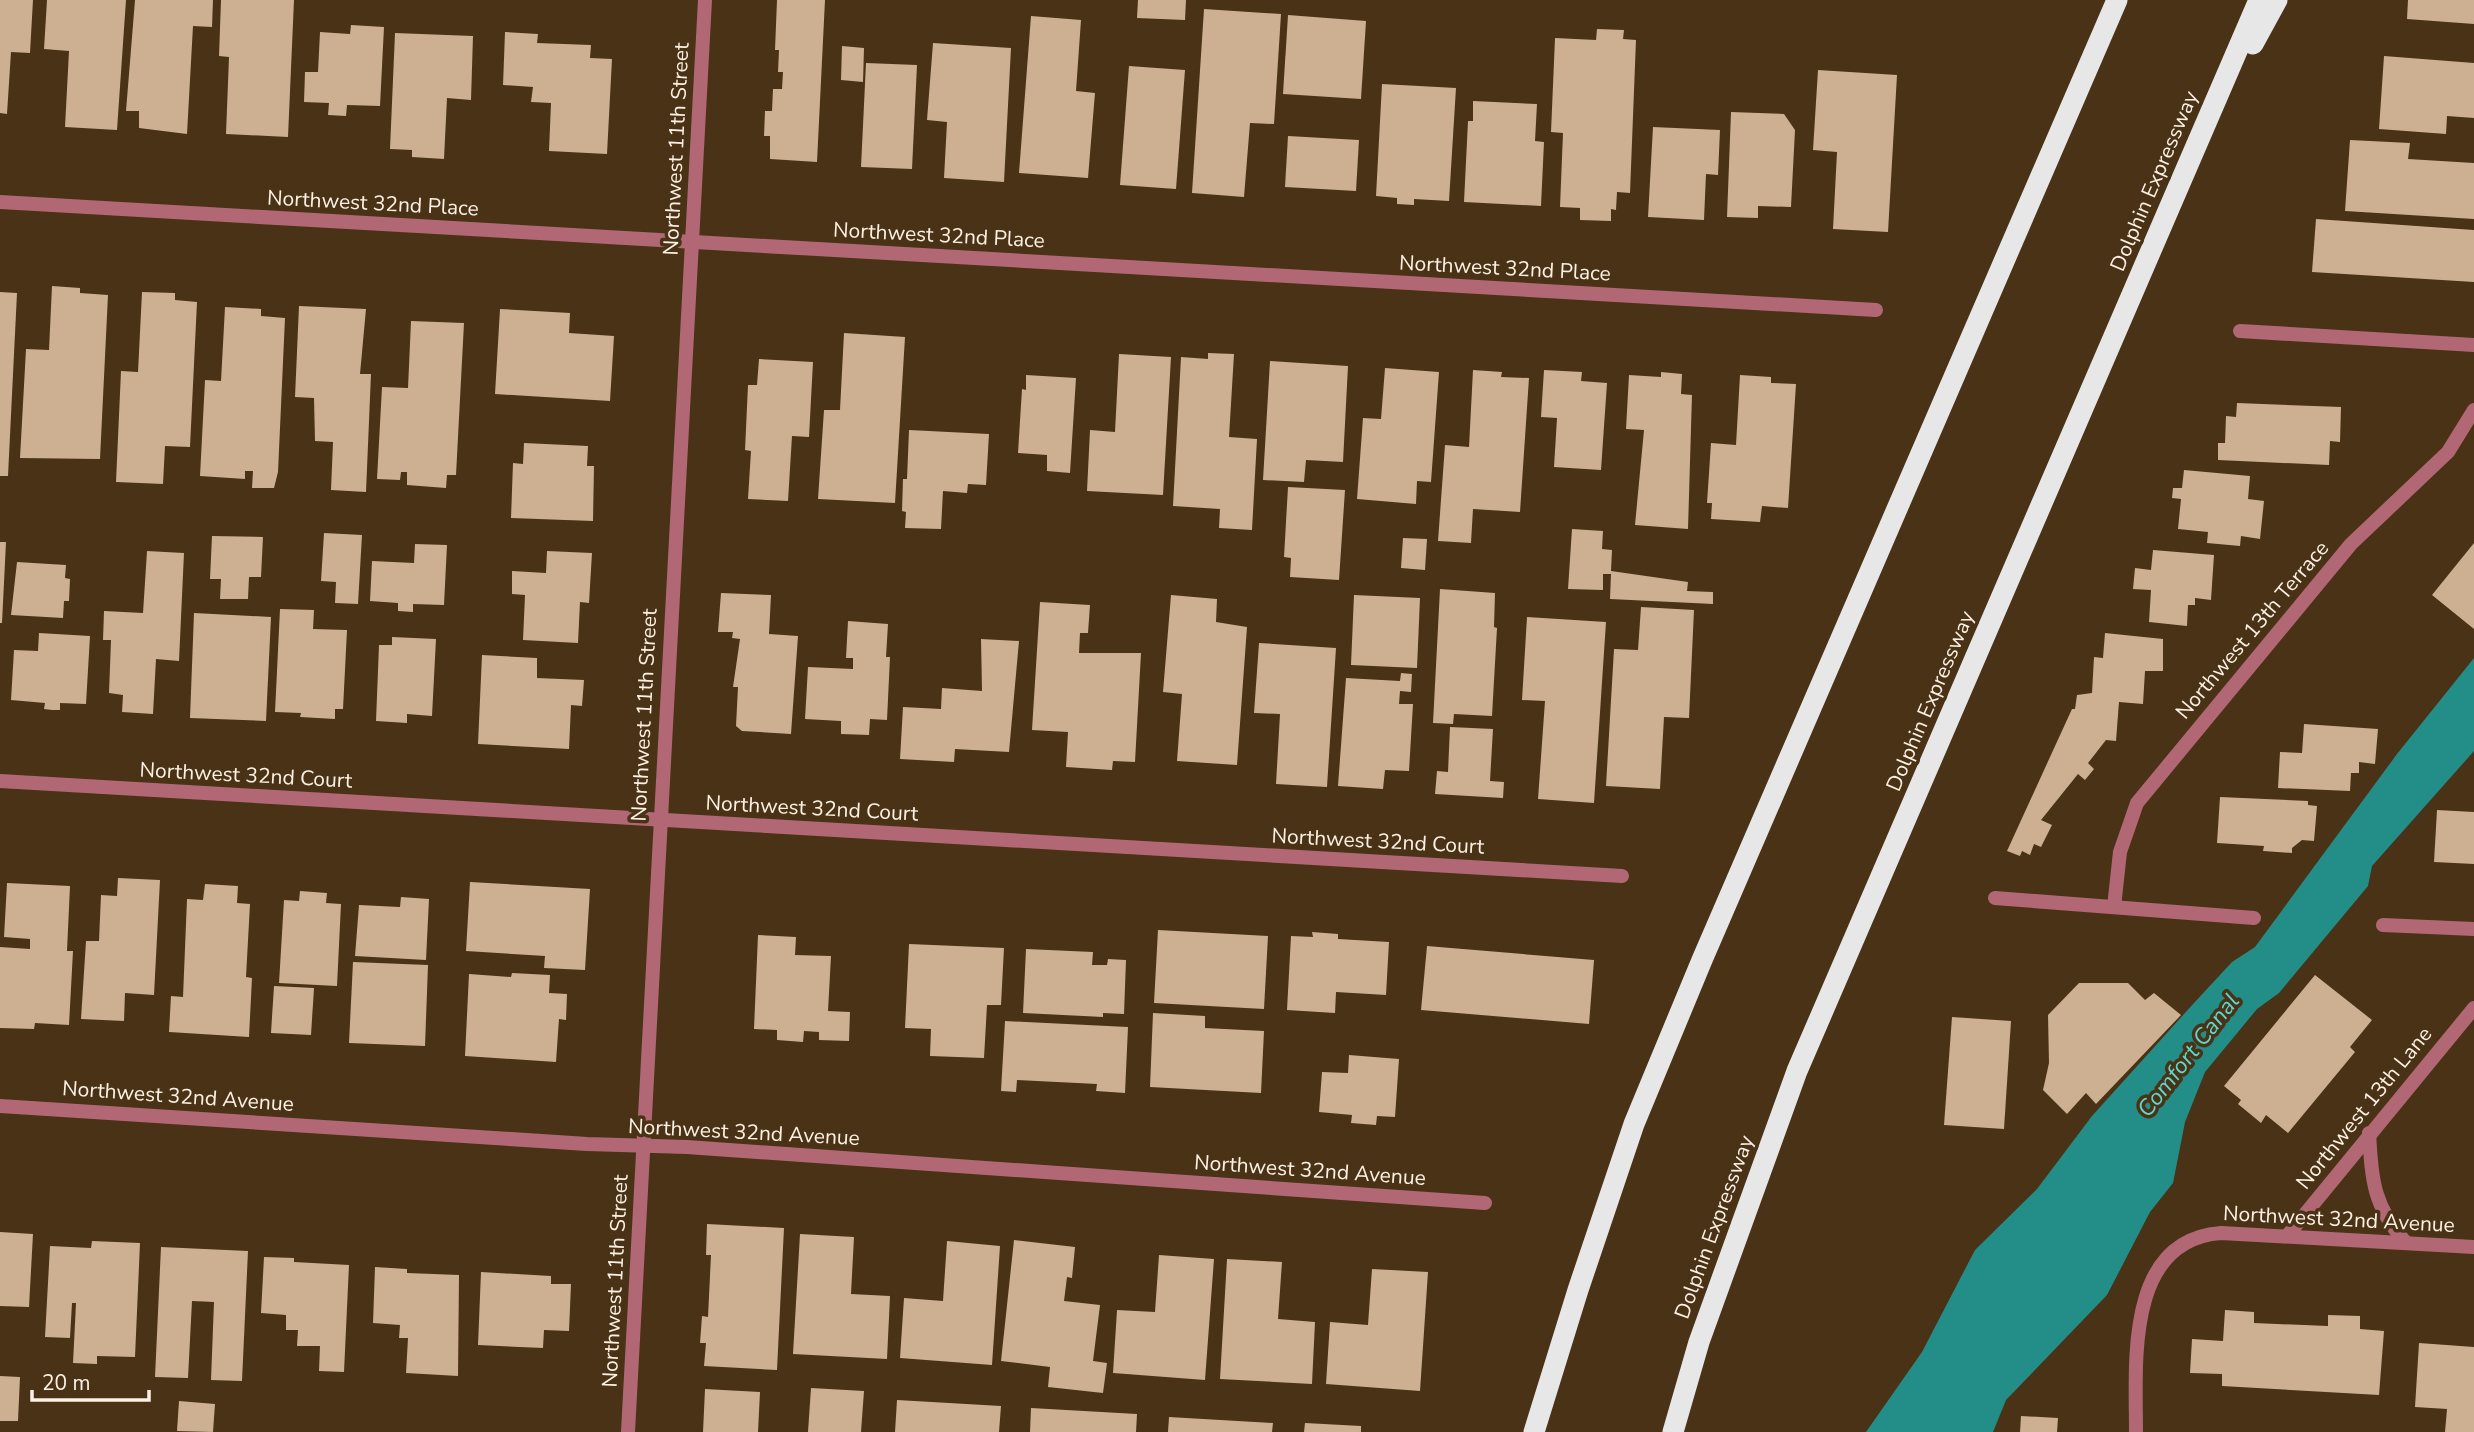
<svg xmlns="http://www.w3.org/2000/svg" width="2474" height="1432" font-family="'Nunito Sans',sans-serif">
  <style>
    .water { fill: #238e88 }
    .building { fill: #ccb091 }
    .lines { fill: none; stroke-linecap: round; stroke-linejoin: round }
    .minor { stroke: #b26874; stroke-width: 14 }
    .tertiary { stroke: #b26874; stroke-width: 14 }
    .motorway { stroke: #e7e7e7; stroke-width: 21 }
    .labels { text-anchor: middle; stroke-width: 7; stroke-linejoin: round; paint-order: stroke }
    .street-label { font-size: 21px; fill: #fdf1e4; stroke: #493216 }
    .water-label { font-size: 23px; font-style: italic; fill: #5cd8d0; stroke: #493216 }
  </style>
  <rect width="100%" height="100%" fill="#493216"/>
  <!-- water -->
  <path class="water" d="M2474,658V751L2372,866L2368,886L2279,993L2257,1009L2205,1072L2185,1122L2173,1183L2150,1212L2107,1295L2006,1400L1993,1432H1866L1922,1352L1975,1250L2037,1189L2092,1116L2194,1003L2232,962L2255,947L2397,754Z"/>
  <!-- building -->
  <g class="building">
    <path d="M0,0H33L30,53L11,52L7,114L0,113Z"/>
    <path d="M47,0H126L117,130L65,127L69,51L44,49Z"/>
    <path d="M135,0H213L212,27L193,26L187,134L139,128V111H126Z"/>
    <path d="M221,0H294L288,137L226,134L229,57L219,56Z"/>
    <path d="M777,0H825L817,162L770,159V136H764L765,111H772L773,89H782L783,72H778L779,50H775Z"/>
    <path d="M1138,0H1186L1185,20L1137,18Z"/>
    <path d="M2408,0H2474V24L2407,19Z"/>
    <path d="M1204,9L1281,14L1274,124L1250,123L1244,197L1192,193Z"/>
    <path d="M1288,15L1366,21L1361,99L1283,94Z"/>
    <path d="M1031,16L1081,20L1076,91L1095,93L1088,178L1019,173Z"/>
    <path d="M351,25L384,27L380,106L347,105L346,116L328,115L329,103L304,102L305,72H318L320,32L350,34Z"/>
    <path d="M1597,29L1624,30L1623,39L1636,40L1630,193L1617,192L1616,210L1611,209V221L1580,220V208L1560,207L1563,133L1551,132L1555,38L1596,40Z"/>
    <path d="M505,32L538,34L537,43L591,45L590,58L612,59L607,154L549,151L551,103L531,102L533,87L503,85Z"/>
    <path d="M395,33L473,36L471,100L447,98L444,159L412,157V150L390,149Z"/>
    <path d="M933,43L1011,48L1004,182L944,178L947,122L927,120Z"/>
    <path d="M842,46L864,48L863,82L841,80Z"/>
    <path d="M2384,56L2474,63V118L2447,116L2446,134L2379,129Z"/>
    <path d="M866,63L917,65L912,169L861,167Z"/>
    <path d="M1129,66L1185,70L1176,189L1120,185Z"/>
    <path d="M1818,70L1897,75L1888,232L1833,229L1837,152L1813,150Z"/>
    <path d="M1382,84L1456,88L1449,201L1414,199V205L1397,204V198L1376,196Z"/>
    <path d="M1473,101L1537,104L1535,141L1544,142L1541,206L1464,202L1468,121H1473Z"/>
    <path d="M1731,112L1784,114L1795,130L1791,207L1758,206V218L1727,217Z"/>
    <path d="M1653,127L1720,130L1718,175L1706,174L1704,220L1648,217Z"/>
    <path d="M1288,136L1359,140L1356,191L1285,187Z"/>
    <path d="M2350,140L2410,143L2408,159L2474,163V219L2345,211Z"/>
    <path d="M2316,219L2474,230V282L2312,272Z"/>
    <path d="M52,286L80,288V293L108,295L100,459L20,458L26,349L49,350Z"/>
    <path d="M0,292L17,293L8,476H0Z"/>
    <path d="M142,292L175,293V300L197,302L190,447L165,446L163,484L116,482L121,371L138,372Z"/>
    <path d="M299,306L366,309L360,374H371L366,492L331,490L333,442L315,441L314,398L295,397Z"/>
    <path d="M225,307L261,309V316L285,318L278,472L274,488H252L253,471H245V479L200,476L205,380L221,381Z"/>
    <path d="M500,309L570,313L569,333L614,336L610,401L495,394Z"/>
    <path d="M411,321L464,323L456,475H447L446,488L407,485V472H401L400,480L377,479L382,387L408,388Z"/>
    <path d="M844,333L905,337L895,503L818,499L824,410H840Z"/>
    <path d="M1208,353L1234,354L1229,437L1257,439L1252,530L1219,528L1220,509L1173,506L1181,357L1208,359Z"/>
    <path d="M1119,354L1171,357L1163,495L1087,491L1090,430L1115,432Z"/>
    <path d="M759,359L813,362L809,437L792,436L788,501L748,499L751,451L745,450L748,385H757Z"/>
    <path d="M1270,361L1348,366L1343,462L1306,460L1304,482L1263,480Z"/>
    <path d="M1385,368L1439,372L1431,482L1417,481L1416,504L1357,499L1363,418L1381,419Z"/>
    <path d="M1473,370L1502,372L1501,377L1529,378L1520,512L1473,509L1471,543L1438,541L1445,445L1469,447Z"/>
    <path d="M1544,370L1582,372L1581,381L1607,383L1601,470L1554,467L1557,418L1541,417Z"/>
    <path d="M1661,372L1682,374L1681,394L1692,395L1688,529L1635,525L1644,430L1626,429L1629,375L1661,377Z"/>
    <path d="M1026,375L1076,378L1070,473L1047,471V455L1018,453L1022,389L1026,390Z"/>
    <path d="M1740,375L1771,377V383L1796,384L1788,508L1762,506L1760,522L1711,519L1712,503H1707L1711,443L1736,445Z"/>
    <path d="M2237,403L2341,407L2340,442L2330,441L2329,465L2218,460V443H2225L2226,416L2236,417Z"/>
    <path d="M909,430L989,434L986,485L968,484L967,493L943,491L941,529L905,528L906,512L902,511L903,479H907Z"/>
    <path d="M524,443L588,446L587,466H594L593,521L511,518L513,463L523,464Z"/>
    <path d="M2184,470L2250,476L2248,499L2264,501L2260,539L2241,536L2240,546L2207,543L2208,532L2178,529L2181,499L2172,498L2173,488H2182Z"/>
    <path d="M1288,487L1345,490L1339,580L1290,577L1291,558L1284,557Z"/>
    <path d="M1572,529L1603,531L1602,549L1612,550L1611,571L1688,582L1687,591L1713,592V604L1610,599L1611,574H1603V590L1568,589Z"/>
    <path d="M324,533L362,535L358,604L335,603L336,582L321,581Z"/>
    <path d="M212,536L263,537L261,577H249L248,599H220L221,579H210Z"/>
    <path d="M1403,538L1427,539L1425,570L1401,568Z"/>
    <path d="M0,542H6L2,623H0Z"/>
    <path d="M2474,543V629L2432,595Z"/>
    <path d="M415,544L447,545L444,605L413,604V612L398,611V603L370,601L372,561L414,563Z"/>
    <path d="M2153,550L2214,555L2211,600L2195,598V605H2188L2187,626L2149,622L2151,590L2133,589L2135,568L2151,570Z"/>
    <path d="M147,551L184,553L179,661L156,659L153,714L122,712L123,695L109,693L111,640H103L104,611L143,613Z"/>
    <path d="M547,551L592,553L589,603L580,602L578,643L523,640L525,595L512,594V571L546,573Z"/>
    <path d="M17,562L66,565L65,578L70,579L69,601H64L63,618L11,615Z"/>
    <path d="M1440,589L1495,593L1494,627L1497,628L1492,716L1454,714L1453,724L1433,723Z"/>
    <path d="M721,593L771,595L769,634L798,636L791,734L742,731L736,726L738,687H733L740,639L732,638L733,632H718Z"/>
    <path d="M1171,595L1217,599L1216,622L1247,627L1237,765L1177,761L1182,694L1163,692Z"/>
    <path d="M1354,595L1420,598L1417,668L1351,665Z"/>
    <path d="M1040,602L1090,605L1088,633H1080L1079,653H1141L1135,762L1113,761L1112,770L1066,767L1068,732L1032,730Z"/>
    <path d="M1641,607L1694,610L1689,718L1664,717L1660,789L1606,786L1614,649L1638,650Z"/>
    <path d="M280,609L314,610L313,629L347,630L343,709H335V719L300,717L301,713L275,712Z"/>
    <path d="M194,613L271,617L266,721L190,718Z"/>
    <path d="M1527,617L1606,622L1594,803L1538,799L1545,701L1522,700Z"/>
    <path d="M848,621L888,624L886,657H890L887,720L870,719L869,735L841,734V721L805,719L808,667L853,669V658H846Z"/>
    <path d="M39,633L90,636L86,704L60,703V710H52L44,709L45,703L11,700L14,650L38,651Z"/>
    <path d="M2105,633L2163,639V671H2145L2143,704L2119,702L2116,741L2106,740L2088,763L2094,769L2085,780L2078,774L2041,820L2052,825L2041,847L2034,844L2030,855L2022,851L2020,856L2007,851L2072,709H2075L2077,695L2092,693L2094,657L2103,658Z"/>
    <path d="M392,637L436,639L432,716L407,714V723L376,721L379,645H392Z"/>
    <path d="M981,639L1019,641L1009,752L955,749L954,762L900,759L903,707L941,709L942,688L982,691Z"/>
    <path d="M1259,643L1336,648L1327,787L1276,784L1280,714L1254,713Z"/>
    <path d="M482,655L537,658V678L584,680L582,706L571,705L569,749L478,744Z"/>
    <path d="M1401,673L1412,674L1411,692L1400,691L1399,704H1413L1409,771L1385,770L1383,789L1338,786L1346,678L1400,681Z"/>
    <path d="M2304,724L2378,729L2375,764L2359,762V773H2351L2350,791L2278,788L2280,752L2302,753Z"/>
    <path d="M1450,727L1493,729L1490,781L1504,782L1503,798L1435,794L1437,771L1448,772Z"/>
    <path d="M2220,797L2308,801V805L2317,806L2314,841L2302,840L2292,848V853L2263,851L2264,846L2217,843Z"/>
    <path d="M2437,810L2474,812V864L2434,862Z"/>
    <path d="M118,878L160,880L154,995L125,993L124,1021L81,1019L86,941H99L101,895L117,896Z"/>
    <path d="M470,882L590,889L585,970L544,968L545,956L466,951Z"/>
    <path d="M7,883L70,886L67,951H73L69,1025L35,1023L34,1029L0,1028V947L30,949V939L4,937Z"/>
    <path d="M205,884L238,886L237,903L250,904L246,977L252,978L249,1037L169,1032L171,996L183,997L187,899L203,900Z"/>
    <path d="M300,891L327,893L326,903L341,904L337,986L279,983L284,900L299,901Z"/>
    <path d="M401,897L429,899L426,960L355,956L359,905L400,907Z"/>
    <path d="M1158,930L1268,936L1264,1009L1154,1003Z"/>
    <path d="M1312,932L1338,934V939L1389,942L1386,995L1336,992L1335,1013L1287,1010L1291,936L1313,937Z"/>
    <path d="M758,935L796,937L795,955L831,956L828,1011L850,1012L849,1041L819,1040V1032L804,1031L803,1042L777,1040V1030L754,1029Z"/>
    <path d="M909,944L1004,948L1001,1005H987L984,1058L930,1056L931,1029L905,1028Z"/>
    <path d="M1427,946L1594,960L1589,1024L1421,1010Z"/>
    <path d="M1026,949L1093,952L1092,965H1107L1108,959L1126,960L1124,1014L1103,1013V1017L1023,1013Z"/>
    <path d="M353,962L428,965L425,1046L349,1043Z"/>
    <path d="M512,973L550,975L549,993L567,994L566,1020L559,1019L556,1062L465,1056L469,974L511,977Z"/>
    <path d="M2315,975L2372,1020L2350,1047L2355,1052L2288,1133L2266,1115L2261,1123L2238,1104L2241,1100L2224,1086Z"/>
    <path d="M2079,983H2128L2145,1000L2154,993L2181,1015L2096,1104L2086,1093L2067,1114L2043,1090L2049,1063L2048,1015Z"/>
    <path d="M274,986L314,988L311,1035L271,1033Z"/>
    <path d="M1153,1013L1205,1016V1028L1264,1031L1261,1093L1150,1087Z"/>
    <path d="M1952,1017L2011,1021L2004,1129L1944,1125Z"/>
    <path d="M1005,1021L1128,1027L1125,1093L1096,1091L1097,1084L1017,1080L1016,1092L1001,1091Z"/>
    <path d="M1349,1055L1399,1059L1395,1117L1377,1116L1376,1125L1351,1123L1352,1115L1319,1112L1322,1072L1348,1073Z"/>
    <path d="M707,1224L784,1228L777,1370L704,1366L706,1343H700L702,1316L708,1317L711,1255H706Z"/>
    <path d="M0,1232L33,1234L29,1307L0,1306Z"/>
    <path d="M800,1234L854,1237L851,1294L890,1296L887,1359L793,1354Z"/>
    <path d="M1014,1240L1075,1247L1072,1278L1067,1277L1064,1301L1100,1305L1093,1361L1107,1363L1103,1393L1048,1387L1050,1367L1001,1361Z"/>
    <path d="M92,1241L140,1243L135,1357L97,1356V1364L73,1363L76,1303H72L70,1338L45,1337L50,1246L91,1248Z"/>
    <path d="M947,1241L1000,1246L992,1365L900,1358L904,1298L943,1301Z"/>
    <path d="M161,1247L248,1251L242,1381L211,1380L214,1302L192,1301L188,1378L155,1377Z"/>
    <path d="M1159,1255L1214,1259L1205,1380L1113,1373L1117,1310L1155,1312Z"/>
    <path d="M264,1257L294,1258V1262L349,1265L344,1372L319,1371L320,1346H297L298,1330H286V1315L261,1313Z"/>
    <path d="M1227,1259L1282,1262L1278,1319L1315,1322L1312,1384L1220,1379Z"/>
    <path d="M375,1267L407,1269V1273L459,1275L458,1376L406,1373L408,1338H399L400,1325L373,1323Z"/>
    <path d="M1372,1269L1428,1272L1420,1391L1326,1384L1330,1322L1368,1325Z"/>
    <path d="M481,1272L551,1276V1284H571L569,1331L544,1330L543,1348L478,1345Z"/>
    <path d="M2225,1310L2254,1312V1323L2328,1326V1315L2360,1316V1329L2384,1331L2379,1395L2222,1386V1374L2190,1373L2192,1339L2223,1341Z"/>
    <path d="M2419,1343L2474,1347V1432H2445L2447,1409L2415,1407Z"/>
    <path d="M0,1376L20,1377L18,1421H0Z"/>
    <path d="M811,1388L864,1391L861,1432H808Z"/>
    <path d="M705,1389L760,1392L758,1432H703Z"/>
    <path d="M897,1400L1001,1406L999,1432H895Z"/>
    <path d="M179,1401L215,1404L213,1432L177,1431Z"/>
    <path d="M1031,1408L1137,1414L1136,1432H1030Z"/>
    <path d="M2021,1416L2058,1418L2057,1432H2020Z"/>
    <path d="M1169,1417L1273,1423L1272,1432H1168Z"/>
    <path d="M1305,1423L1361,1426V1432H1304Z"/>
  </g>
  <g class="lines">
    <!-- minor -->
    <g class="minor">
      <path d="M0,202L1876,310"/>
      <path d="M2240,331L2474,345"/>
      <path d="M0,781L1622,876"/>
      <path d="M1995,898L2254,918"/>
      <path d="M2114,907L2120,852L2137,803L2351,544L2448,452L2474,410"/>
      <path d="M2383,925L2474,929"/>
      <path d="M0,1106L587,1144L687,1147L1485,1203"/>
      <path d="M2369,1133C2372,1181 2373,1206 2406,1243"/>
      <path d="M2287,1236L2474,1008"/>
      <path d="M2136,1432C2136,1363 2125,1240 2221,1233L2474,1247"/>
    </g>
    <!-- tertiary -->
    <path class="tertiary" d="M628,1432L705,0"/>
    <!-- motorway -->
    <g class="motorway">
      <path d="M2253,44L2277,0"/>
      <path d="M1534,1432L1578,1290L1634,1124L1702,960L2117,0"/>
      <path d="M1673,1432L1699,1342L1797,1071L2259,0"/>
    </g>
  </g>
  <g class="labels">
    <!-- street labels -->
    <g class="street-label">
      <text transform="translate(676 149) rotate(-87)" y="7">Northwest 11th Street</text>
      <text transform="translate(2154 181) rotate(-67)" y="7">Dolphin Expressway</text>
      <text transform="translate(373 203) rotate(3)" y="7">Northwest 32nd Place</text>
      <text transform="translate(939 235) rotate(3)" y="7">Northwest 32nd Place</text>
      <text transform="translate(1505 268) rotate(3)" y="7">Northwest 32nd Place</text>
      <text transform="translate(2252 630) rotate(-50)" y="7">Northwest 13th Terrace</text>
      <text transform="translate(1930 701) rotate(-67)" y="7">Dolphin Expressway</text>
      <text transform="translate(644 715) rotate(-87)" y="7">Northwest 11th Street</text>
      <text transform="translate(246 775) rotate(3)" y="7">Northwest 32nd Court</text>
      <text transform="translate(812 808) rotate(3)" y="7">Northwest 32nd Court</text>
      <text transform="translate(1378 841) rotate(3)" y="7">Northwest 32nd Court</text>
      <text transform="translate(178 1096) rotate(4)" y="7">Northwest 32nd Avenue</text>
      <text transform="translate(2364 1108) rotate(-51)" y="7">Northwest 13th Lane</text>
      <text transform="translate(744 1132) rotate(3)" y="7">Northwest 32nd Avenue</text>
      <text transform="translate(1310 1170) rotate(4)" y="7">Northwest 32nd Avenue</text>
      <text transform="translate(2339 1219) rotate(3)" y="7">Northwest 32nd Avenue</text>
      <text transform="translate(1714 1227) rotate(-70)" y="7">Dolphin Expressway</text>
      <text transform="translate(615 1281) rotate(-87)" y="7">Northwest 11th Street</text>
    </g>
    <!-- water labels -->
    <g class="water-label">
      <text transform="translate(2188 1055) rotate(-52)" y="8">Comfort Canal</text>
    </g>
  </g>
  <!-- scale -->
  <path d="M32 1390v10h117v-10" fill="none" stroke="#fdf1e4" stroke-width="3.5"/>
  <text x="42" y="1390" font-size="21" fill="#fdf1e4" stroke="#493216" stroke-width="5" paint-order="stroke">20 m</text>
</svg>
